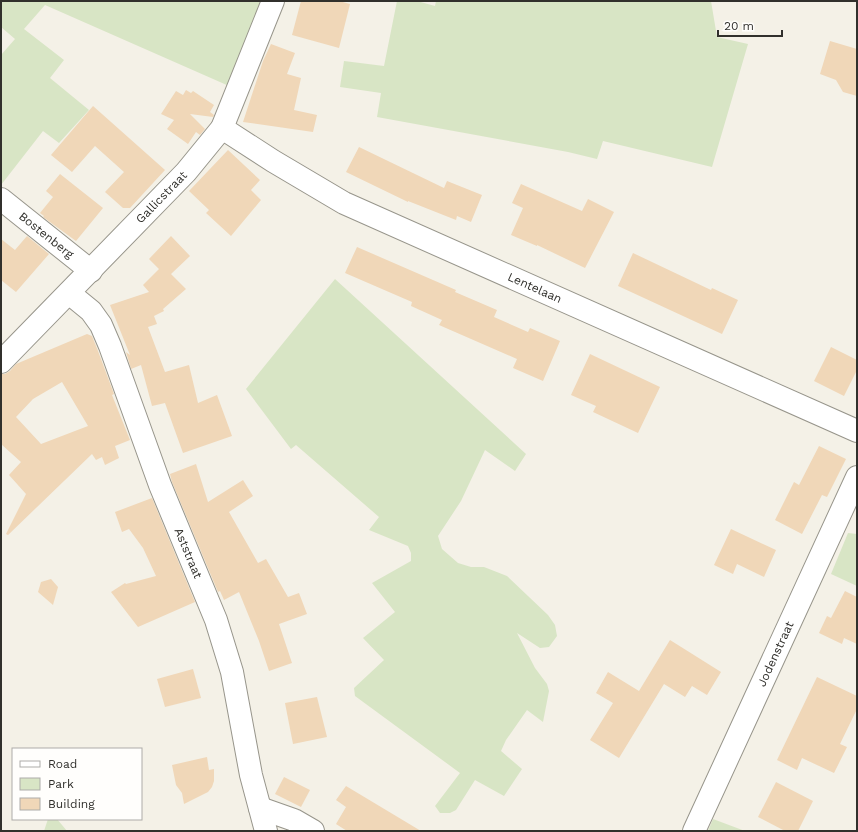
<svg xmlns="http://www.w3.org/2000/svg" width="858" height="832" font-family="'Work Sans',sans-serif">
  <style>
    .green { fill: #d8e5c5 }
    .building { fill: #f0d7b8; fill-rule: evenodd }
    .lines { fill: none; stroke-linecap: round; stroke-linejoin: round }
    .minor-casing { stroke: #97958b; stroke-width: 24 }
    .minor { stroke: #fff; stroke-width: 22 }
    .labels { text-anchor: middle; stroke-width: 3; stroke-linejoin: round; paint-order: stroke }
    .street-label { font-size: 12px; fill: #31302c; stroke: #fffefc }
  </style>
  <rect width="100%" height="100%" fill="#f4f1e7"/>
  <!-- green -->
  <g class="green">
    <path d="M1,1H263L229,86L45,5L24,29L64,60L50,78L89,110L59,143L43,131L1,185V55L15,39L1,27Z"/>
    <path d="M397,1H417L435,6L436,1H711L717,37L748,44L712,167L603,141L597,159L568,152L377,117L381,93L340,87L344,61L384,66Z"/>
    <path d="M335,279L526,454L515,471L485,450L461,501L438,536L442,549L458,563L471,567H484L507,576L548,615L555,625L557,636L549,647L540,648L517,633L535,668L547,684L549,691L543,722L527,710L506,740L501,751L522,769L504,796L475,780L456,810L450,813H440L435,806L460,773L355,696L354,688L384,660L363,638L395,612L372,583L411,561V553L408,546L369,530L379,517L296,445L291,449L246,389Z"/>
    <path d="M848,533L857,534V586L831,574Z"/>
    <path d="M48,819H57L67,831H44Z"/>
    <path d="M713,819L745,831H708Z"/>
  </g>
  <!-- building -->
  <g class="building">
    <path d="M301,1H339L350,4L339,48L292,35Z"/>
    <path d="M830,41L857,49V96L843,92L836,80L820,74Z"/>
    <path d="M271,44L295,53L287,74L301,78L294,110L317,115L313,132L243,122L263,61Z"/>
    <path d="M186,90L191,93L193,91L214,105L210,112L214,115L213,117L190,114L205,129L200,135L196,132L188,144L167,129L174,120L161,114L176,91L183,95Z"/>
    <path d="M93,106L165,170L130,208H123L105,192L124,172L95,146L72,172L51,155Z"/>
    <path d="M359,147L444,188L447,181L482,195L471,222L457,216L456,220L408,201V202L346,172Z"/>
    <path d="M228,150L260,180L251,190L261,200L231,236L206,213L209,210L189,191Z"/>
    <path d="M60,174L103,208L76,241L43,217L44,216L40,213L53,197L46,191Z"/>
    <path d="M521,184L582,211L588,199L614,212L585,268L537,245V246L511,235L523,208L512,203Z"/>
    <path d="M27,236L49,254L16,292L1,280V239L15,250Z"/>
    <path d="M171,236L190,256L171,274L186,289L163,309L164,311L154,316L157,324L148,327L165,372L189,365L198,403L217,395L232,436L183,453L165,403L152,406L141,365L131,369L126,352L130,355L110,305L149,292L143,285L159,269L149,259Z"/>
    <path d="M357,247L456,290L455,292L497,310L494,317L528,332L530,328L560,341L543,381L513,368L517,359L439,325L442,320L411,306L412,302L345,273Z"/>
    <path d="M633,253L711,290L712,288L738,300L722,334L618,286Z"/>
    <path d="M87,334L92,336L98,351L114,394L112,395L130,440L115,446L119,458L105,465L102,457L96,460L92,454L8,535L6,534L26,494L9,475L21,462L1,444V374H5L10,371L16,364ZM62,382L88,426L41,444L16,417L33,399Z"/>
    <path d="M831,347L857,360V370L844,396L814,381Z"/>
    <path d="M590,354L660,387L638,433L593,412L596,406L571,395Z"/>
    <path d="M819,446L846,459L827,497L822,495L802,534L775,520L794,482L799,485Z"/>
    <path d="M196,464L208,502L243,480L253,496L229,512L258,563L266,559L288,597L299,593L307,614L279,624L292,663L269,671L259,641L239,592L224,600L220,591L218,592L172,482L170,474Z"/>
    <path d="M152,498L195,602L138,627L111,592L125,583L126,584L156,576L143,548L129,529L122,532L115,512Z"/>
    <path d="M731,529L776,550L764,577L737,564L733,574L714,565Z"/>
    <path d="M51,579L58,587L53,605L38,592L41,582Z"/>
    <path d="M845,591L857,597V644L844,638L842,644L819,633L827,616L831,618Z"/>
    <path d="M670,640L721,672L707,695L692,686L685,697L664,684L619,758L590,740L613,703L596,693L608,672L639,691Z"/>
    <path d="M193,669L201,698L165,707L157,679Z"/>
    <path d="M817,677L857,696V709L840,744L847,747L834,773L802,758L797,770L777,760Z"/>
    <path d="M317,697L327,737L293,744L285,703Z"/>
    <path d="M207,757L209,770L214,769V781L212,787L208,792L184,804L182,793L176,785L172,765Z"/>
    <path d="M284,777L310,790L301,807L275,794Z"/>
    <path d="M776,782L813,801L798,831H785L758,817Z"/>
    <path d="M346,786L421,831H347L336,824L346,807L336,800Z"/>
  </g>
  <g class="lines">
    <!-- minor casing -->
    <g class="minor-casing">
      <g id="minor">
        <path id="s1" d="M222,128L273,161L344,203L857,431"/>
        <path id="s2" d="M1,199L91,271"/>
        <path id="s3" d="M69,293L91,311L101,325L110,346L160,485L216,620L232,672L251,775L266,831"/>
        <path id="s4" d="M1,362L186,172L222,128L273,1"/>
        <path d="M260,808L294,820L313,831"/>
        <path id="s5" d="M694,831L857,477"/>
      </g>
    </g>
    <!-- minor -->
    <use href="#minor" class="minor"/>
  </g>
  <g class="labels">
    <!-- street labels -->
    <g class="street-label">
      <text dy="4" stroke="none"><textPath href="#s4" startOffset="230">Gallicstraat</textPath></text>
      <text dy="4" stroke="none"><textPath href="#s2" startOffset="58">Bostenberg</textPath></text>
      <text dy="4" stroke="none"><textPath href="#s1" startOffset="352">Lentelaan</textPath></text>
      <text dy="4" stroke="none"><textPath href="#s3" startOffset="290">Aststraat</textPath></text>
      <text dy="4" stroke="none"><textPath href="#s5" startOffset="195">Jodenstraat</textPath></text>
    </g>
  </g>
  <!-- border -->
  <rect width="858" height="832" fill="none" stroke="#31302c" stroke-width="4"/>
  <!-- legend -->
  <rect x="12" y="748" width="130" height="72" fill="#fffefc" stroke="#adaca9"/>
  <rect x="20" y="761" width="20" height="6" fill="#ffffff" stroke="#adaca9"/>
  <text x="48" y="768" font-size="12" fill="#31302c">Road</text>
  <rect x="20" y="778" width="20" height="12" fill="#d8e5c5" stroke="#adaca9"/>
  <text x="48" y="788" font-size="12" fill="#31302c">Park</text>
  <rect x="20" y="798" width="20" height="12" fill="#f0d7b8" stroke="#adaca9"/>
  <text x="48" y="808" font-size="12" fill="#31302c">Building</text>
  <!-- scale -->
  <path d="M718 30v6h64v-6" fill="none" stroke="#31302c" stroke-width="2"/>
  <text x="724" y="30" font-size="12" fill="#31302c" stroke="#fffefc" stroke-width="3" paint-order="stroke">20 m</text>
</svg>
